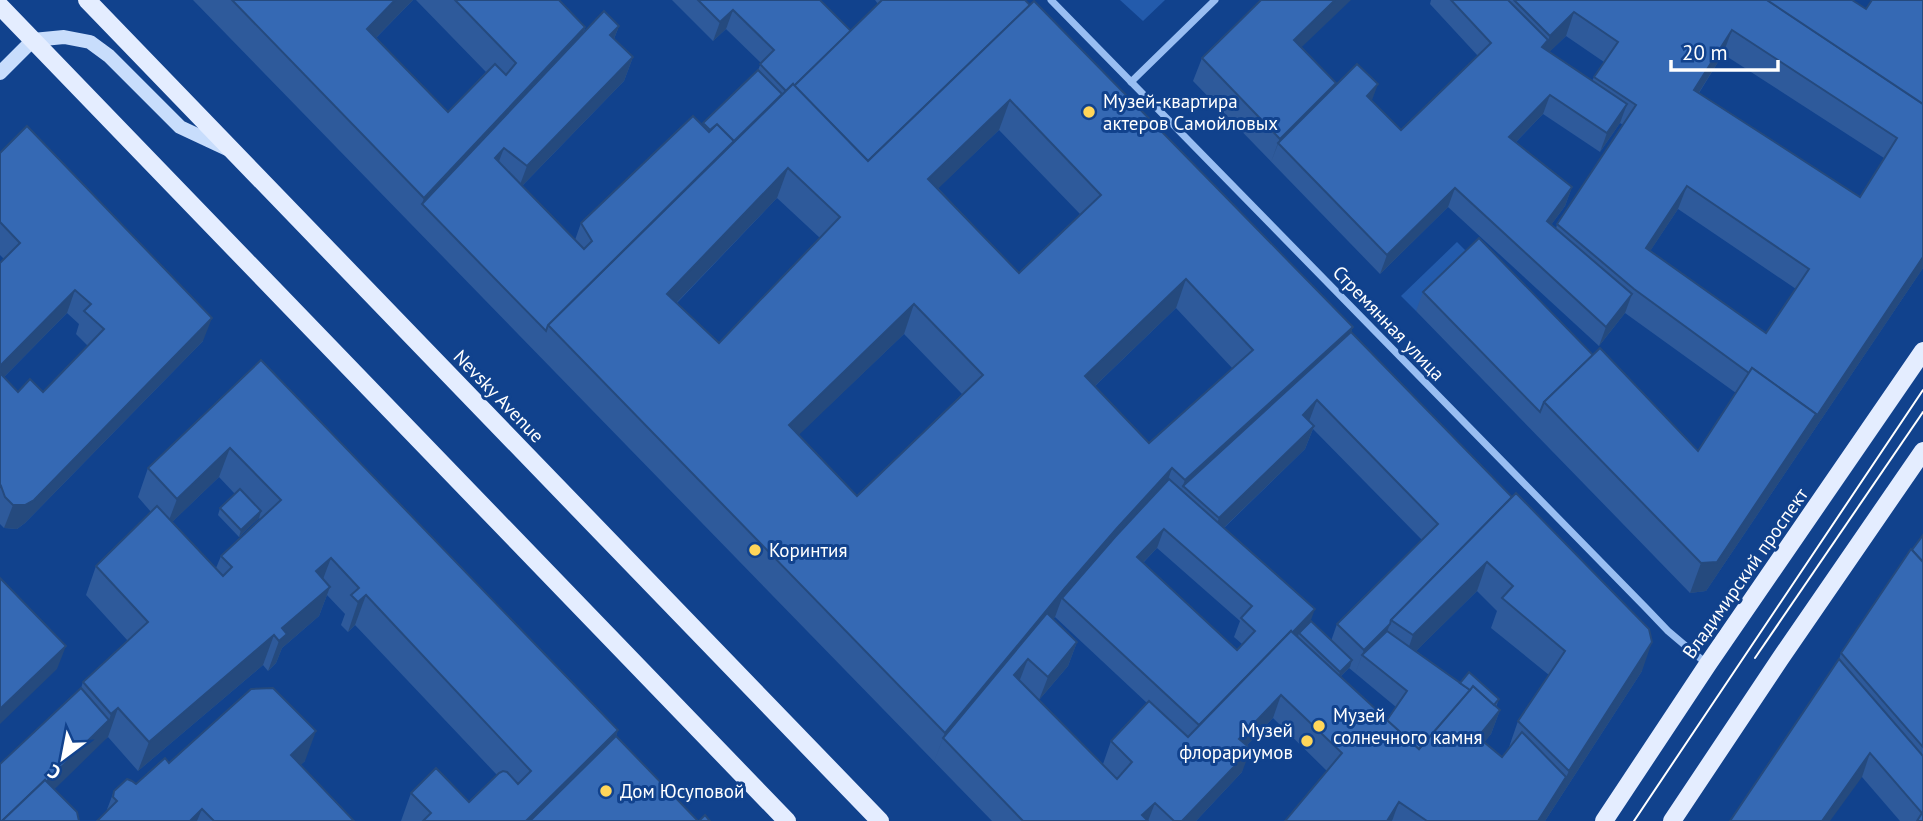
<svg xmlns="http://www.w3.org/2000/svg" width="1923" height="821" font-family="'PT Sans',sans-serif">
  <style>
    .green { fill: #235bac }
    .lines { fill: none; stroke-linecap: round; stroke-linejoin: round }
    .minor { stroke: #99bef2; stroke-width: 7 }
    .secondary { stroke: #c8ddfc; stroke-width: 14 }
    .primary { stroke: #e4edff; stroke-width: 18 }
    .tram { stroke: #fff; stroke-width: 2 }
    .wall { fill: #2e5a9b; fill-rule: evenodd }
    .shaded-wall { fill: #254a7e }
    .building { fill: #3569b4; stroke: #254a7e; stroke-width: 2; fill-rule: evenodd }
    .poi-dot { fill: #ffd65a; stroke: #11428d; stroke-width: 2.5 }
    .labels { text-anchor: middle; stroke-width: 6; stroke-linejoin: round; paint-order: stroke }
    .poi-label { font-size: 19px; fill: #fff; stroke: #11428d; text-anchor: start }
    .street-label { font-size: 19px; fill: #fff; stroke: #11428d }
  </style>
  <rect width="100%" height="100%" fill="#11428d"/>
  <!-- green -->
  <g class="green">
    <path d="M1120,0H1165L1143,21Z"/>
    <path d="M1457,242L1472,257L1416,311L1401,296Z"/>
  </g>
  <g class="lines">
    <!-- minor -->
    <g class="minor">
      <path d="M1051,0L1646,608L1668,631L1707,664"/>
      <path d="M1131,82L1215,0"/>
    </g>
    <!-- secondary -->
    <path class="secondary" d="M0,73L33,40L64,37L90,42L109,56L180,127L227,149"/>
    <!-- primary -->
    <g class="primary">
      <path d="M87,0L880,821"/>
      <path d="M0,6L787,821"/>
      <path d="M1604,821L1708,664L1923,351"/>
      <path d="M1672,821L1780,659L1923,451"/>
    </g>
    <!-- tram -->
    <g class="tram">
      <path d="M1755,658L1923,412"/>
      <path d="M1634,821L1923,390"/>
    </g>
  </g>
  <!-- wall -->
  <g class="wall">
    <path d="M193,0H413L376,38L448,112L486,72L416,0H559L585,27L584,32L619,26L614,39L633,57L624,81L522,186L575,240L581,223L703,125L758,70L761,63L726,29L713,41L672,0H820L851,31L878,4L875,0H1025L1353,327L1351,332L1642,671L1545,821H1285L1327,771L1273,718L1247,745L1242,772L1196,821H992ZM999,130L1080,214L1019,273L938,188ZM777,198L820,238L719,343L677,303ZM1176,308L1233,369L1149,443L1095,386ZM904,334L962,394L857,496L798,435ZM1313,429L1422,540L1337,624L1331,641L1311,621L1224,528L1305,449ZM1157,548L1240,621L1234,637L1242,644L1237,650L1143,563ZM1477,591L1497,611L1491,628L1549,675L1518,721L1508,750L1502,757L1484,742L1491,734L1500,710L1496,707L1499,699L1460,683L1416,651ZM1055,617L1147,703L1111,741L1103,764L1039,700L1068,666L1077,642L1053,619ZM1349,668L1396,707L1387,720L1340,677Z"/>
    <path d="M1431,0H1852L1866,9L1923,0V268L1706,591L1690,593L1416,311L1423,292L1593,355L1698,451L1736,393L1625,313L1599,346L1448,207L1380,274L1193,81L1202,58L1301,48L1336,83L1334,87L1372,101L1401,130L1478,56L1430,4ZM1566,36L1604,62L1594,77L1592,81L1549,52ZM1723,54L1884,158L1860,197L1699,93ZM1543,114L1600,152L1620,123L1623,125L1557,224L1556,229L1551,225L1565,206L1572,187L1516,142ZM1678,209L1796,289L1766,333L1650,251Z"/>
    <path d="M0,153L203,341L25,523L17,529L4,528L0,524V263L4,259L0,255ZM67,313L79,324L76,334L88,346L43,392H18L4,377Z"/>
    <path d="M261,360L618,730L616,736L698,821H401L411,793L469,802L497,775L355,625L348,632L341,625L345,614L327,595L319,616L282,648L276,663L268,671L263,665L138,771L108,737L0,821L81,688L83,682L128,641L86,595L96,566L151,512L138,497L148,468ZM219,477L235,494L220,508L218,515L239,537L259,518L260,519L221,556L216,568L172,522Z"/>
    <path d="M1923,535V821H1900L1862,777L1839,659L1841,653Z"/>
    <path d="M305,761L300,765L354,821H97L106,812L114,791L136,784L169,763Z"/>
  </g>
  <!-- shaded-wall -->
  <g class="shaded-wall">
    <path d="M395,0H413L356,58L367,29Z"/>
    <path d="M1335,0H1351L1285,63L1294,40Z"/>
    <path d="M733,10L726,29L713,41L720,22Z"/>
    <path d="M1574,12L1566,36L1535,66L1542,47L1548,40L1550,36Z"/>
    <path d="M619,26L610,49V35Z"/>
    <path d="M585,27L575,56L422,204L424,198Z"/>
    <path d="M1732,30L1723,54L1686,113L1694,90Z"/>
    <path d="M633,57L624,81L518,190L527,166Z"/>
    <path d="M1336,83L1327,106L1278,143L1271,162L1280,139Z"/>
    <path d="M1378,84L1371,103L1367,96Z"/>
    <path d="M1550,95L1543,114L1502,156L1509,137Z"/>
    <path d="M1010,100L999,130L918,208L928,179Z"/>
    <path d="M1627,104L1620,123L1600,152L1607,133Z"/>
    <path d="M504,148L495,172V158Z"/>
    <path d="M788,168L777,198L657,323L667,294Z"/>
    <path d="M1687,186L1678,209L1637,271L1646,248Z"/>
    <path d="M1572,187L1565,206L1540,240L1547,221Z"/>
    <path d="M1455,188L1448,207L1380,274L1387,255Z"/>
    <path d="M1923,257V268L1706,591L1690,593L1701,563L1816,414Z"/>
    <path d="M1186,279L1176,308L1074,406L1085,376Z"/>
    <path d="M75,290L67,313L0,381V366Z"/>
    <path d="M1632,294L1625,313L1599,346L1606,327Z"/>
    <path d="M914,304L904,334L778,455L789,425Z"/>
    <path d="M212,318L203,341L25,523L17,529L4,528L13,505Z"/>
    <path d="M1353,327L1342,356L1183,486L1174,509L1185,480Z"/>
    <path d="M1317,400L1308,424L1303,415Z"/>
    <path d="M1314,426L1305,449L1210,541L1219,518Z"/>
    <path d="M230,448L219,477L166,528L177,499Z"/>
    <path d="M1172,468L1162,498L1062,598L1055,617L949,744L943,738L934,762L945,733L1065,588L1118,527Z"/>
    <path d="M261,511L259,518L239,537L241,530Z"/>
    <path d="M1164,529L1157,548L1130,576L1137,557Z"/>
    <path d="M331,558L320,587L316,571Z"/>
    <path d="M1487,562L1477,591L1403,664L1413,635Z"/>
    <path d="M330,587L319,616L282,648L276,663L268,671L279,641L282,628Z"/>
    <path d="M366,595L355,625L348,632L358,602Z"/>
    <path d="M1315,609L1308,628L1299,633L1297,640L1200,727Z"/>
    <path d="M1390,624L1381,648L1362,655L1355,674L1364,650Z"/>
    <path d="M274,635L263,665L138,771L149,742Z"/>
    <path d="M1077,642L1068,666L1039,700L1048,677Z"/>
    <path d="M1652,642L1642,671L1545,821H1538L1566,777L1569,771Z"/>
    <path d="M66,646L57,669L0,724V709Z"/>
    <path d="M1028,659L1019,682L1014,675Z"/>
    <path d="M1352,660L1350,667L1338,679L1340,672Z"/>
    <path d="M1281,695L1273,718L1231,762L1239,739Z"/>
    <path d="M118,708L108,737L22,821H6L109,720L111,714Z"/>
    <path d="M1500,710L1491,734L1470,761L1478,737Z"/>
    <path d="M618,730L607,760L545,821H526Z"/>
    <path d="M316,731L305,761L280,785L291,755Z"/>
    <path d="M1251,749L1242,772L1196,821H1182Z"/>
    <path d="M1870,753L1862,777L1830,821H1822Z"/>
    <path d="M1399,802L1392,821H1387Z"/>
    <path d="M1155,803L1148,821L1142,815Z"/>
    <path d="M202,809L197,821H190Z"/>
  </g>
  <!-- building -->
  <g class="building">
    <path d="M232,0H395L367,29L448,112L495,64L506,75L516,63L455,0H559L585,27L424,198Z"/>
    <path d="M698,0H820L851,31L794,86L793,84L786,91L760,64L774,50L733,10L720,22Z"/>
    <path d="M882,0H1025L1030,5L868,161L794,86Z"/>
    <path d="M1261,0H1335L1294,40L1336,83L1280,139L1202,58Z"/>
    <path d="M1451,0H1508L1548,40L1542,47L1627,104L1607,133L1550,95L1509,137L1572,187L1547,221L1632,294L1606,327L1455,188L1387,255L1278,143L1357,64L1378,84L1367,96L1401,130L1491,43Z"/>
    <path d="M1514,0H1767L1923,104V257L1814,420L1816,414L1752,368L1749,373L1634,289L1557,224L1636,105L1594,77L1618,42L1574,12L1550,36ZM1732,30L1897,138L1860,197L1694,90ZM1687,186L1809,269L1766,333L1646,248Z"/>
    <path d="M1767,0H1852L1866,9L1872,0H1923V104Z"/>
    <path d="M1034,1L1353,327L1185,480L1172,468L1118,527L1065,588L945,733L548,325L793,84L868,161ZM1010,100L1101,195L1019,273L928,179ZM788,168L840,217L719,343L667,294ZM1186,279L1253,350L1149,443L1085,376ZM914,304L983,375L857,496L789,425Z"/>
    <path d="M604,11L619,26L610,35L633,57L527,166L504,148L495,158L584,249L592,241L581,223L693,116L709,132L717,124L734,141L548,325L546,331L422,204Z"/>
    <path d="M758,70L782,94L734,141L717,124L710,130L703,123Z"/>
    <path d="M27,126L212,318L34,500L25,505H13L5,497L1,486L0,487V373L18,392L30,379L43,392L104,329L84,311L91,304L75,290L0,366V263L20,243L0,222V153Z"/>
    <path d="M1479,238L1593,355L1544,402L1540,412L1423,292Z"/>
    <path d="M1351,332L1512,497L1391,620L1390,624L1364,650L1337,624L1438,524L1317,400L1303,415L1314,426L1219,518L1183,486Z"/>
    <path d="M1600,348L1698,451L1752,368L1816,414L1717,562L1701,563L1544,402Z"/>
    <path d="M261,360L618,730L526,821H423L431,813L411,793L436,768L469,802L499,773L503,771L507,772L518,784L531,771L366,595L358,602L351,595L359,588L331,558L316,571L330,587L282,628L287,634L279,641L274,635L149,742L118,708L111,714L83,682L148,622L96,566L157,506L223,576L232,567L221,556L281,500L230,448L177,499L148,468Z"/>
    <path d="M1169,479L1315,609L1292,633L1291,631L1199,725L1062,598L1115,537ZM1164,529L1252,606L1241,618L1255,631L1237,650L1137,557Z"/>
    <path d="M240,489L261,511L241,530L220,508Z"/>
    <path d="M1516,493L1649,629L1652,642L1569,771L1518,721L1565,651L1502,598L1513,586L1487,562L1413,635L1391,620Z"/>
    <path d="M1923,535V562L1912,550Z"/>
    <path d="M1911,549L1923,562V747L1841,653Z"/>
    <path d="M0,578L66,646L0,709Z"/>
    <path d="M1047,613L1077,642L1048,677L1028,659L1014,675L1117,779L1132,762L1111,741L1149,701L1188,737L1291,631L1419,749L1473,686L1500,710L1478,737L1502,757L1522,732L1566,777L1538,821H1427L1399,802L1387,821H1285L1342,753L1281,695L1239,739L1251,749L1182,821H1174L1155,803L1142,815L1148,821H1023L943,738Z"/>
    <path d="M1311,621L1352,660L1340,672L1299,633Z"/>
    <path d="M1387,631L1470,690L1419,749L1387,720L1407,691L1362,655Z"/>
    <path d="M1839,659L1923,756V821H1917L1922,813L1870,753L1822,821H1730Z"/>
    <path d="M1469,672L1499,699L1494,705L1473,686L1470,690L1460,683Z"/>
    <path d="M81,688L109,720L46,782L45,780L2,821H0V764Z"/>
    <path d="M273,688L316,731L291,755L354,821H214L202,809L190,821H97L117,801L113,797L114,791L127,779L132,781L136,784L165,758L169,763L251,689Z"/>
    <path d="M616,736L698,821H530Z"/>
    <path d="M45,780L77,812L79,821H2Z"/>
    <path d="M705,815L710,821H699Z"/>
  </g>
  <!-- markers -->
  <g class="poi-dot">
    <circle cx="1089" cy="112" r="7"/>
    <circle cx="755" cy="550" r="7"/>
    <circle cx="1319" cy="726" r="7"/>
    <circle cx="1307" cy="741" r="7"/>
    <circle cx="606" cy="791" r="7"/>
  </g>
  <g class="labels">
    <!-- poi labels -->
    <g class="poi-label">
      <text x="1103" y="108">Музей-квартира<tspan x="1103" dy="22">актеров Самойловых</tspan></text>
      <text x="769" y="557">Коринтия</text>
      <text x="1333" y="722">Музей<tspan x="1333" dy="22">солнечного камня</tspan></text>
      <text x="1293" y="737" text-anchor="end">Музей<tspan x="1293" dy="22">флорариумов</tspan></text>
      <text x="620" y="798">Дом Юсуповой</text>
    </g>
    <!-- street labels -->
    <g class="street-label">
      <text transform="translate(1389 323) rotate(46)" y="7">Стремянная улица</text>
      <text transform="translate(499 396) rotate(46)" y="7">Nevsky Avenue</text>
      <text transform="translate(1745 573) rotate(-55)" y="7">Владимирский проспект</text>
    </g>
  </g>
  <!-- north arrow -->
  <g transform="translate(63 758) rotate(212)" stroke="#11428d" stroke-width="5" paint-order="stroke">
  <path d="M0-5L12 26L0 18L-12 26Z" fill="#ffffff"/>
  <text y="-10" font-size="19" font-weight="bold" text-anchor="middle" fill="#ffffff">С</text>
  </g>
  <!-- scale -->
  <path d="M1671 60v10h107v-10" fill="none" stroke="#ffffff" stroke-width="3.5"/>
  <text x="1682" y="60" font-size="21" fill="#ffffff" stroke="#11428d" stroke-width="5" paint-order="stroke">20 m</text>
</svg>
